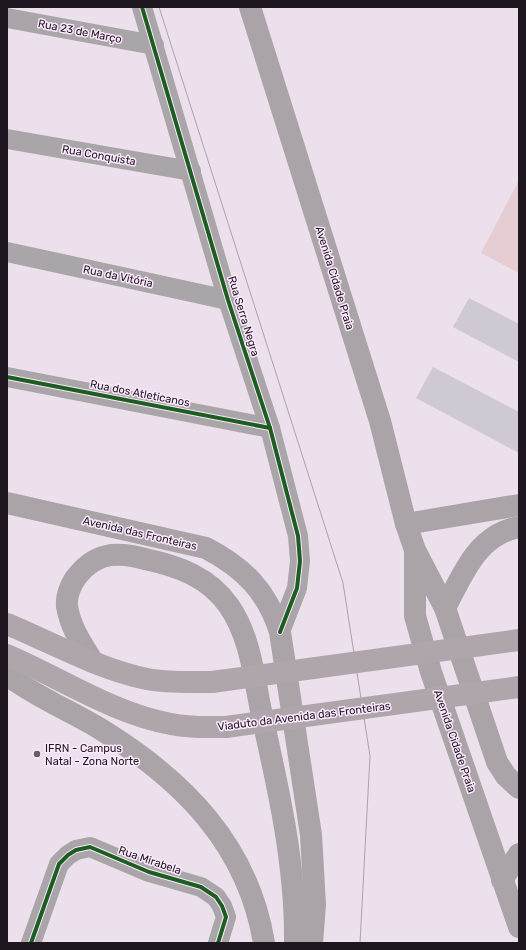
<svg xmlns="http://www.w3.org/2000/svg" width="526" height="950" font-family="Rubik,sans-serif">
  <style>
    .green { fill: #e6cdd2 }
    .building { fill: #cfc9d3 }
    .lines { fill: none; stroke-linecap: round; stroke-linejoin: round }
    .street { stroke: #aaa5a8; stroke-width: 20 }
    .secondary { stroke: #aaa4a9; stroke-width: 22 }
    .primary { stroke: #afa6ac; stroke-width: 22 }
    .tram { stroke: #aaa3a8; stroke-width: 1 }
    .primary-bridge { stroke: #afa6ac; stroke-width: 22 }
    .cycleway-casing { stroke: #fde9fe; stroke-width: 6 }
    .cycleway { stroke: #1b5e20; stroke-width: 4 }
    .poi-dot { fill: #665d67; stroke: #fde9fe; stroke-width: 1.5 }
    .labels { text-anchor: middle; stroke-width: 3; stroke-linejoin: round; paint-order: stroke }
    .street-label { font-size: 11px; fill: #1e171f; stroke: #fde9fe }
    .poi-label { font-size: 11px; fill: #1e171f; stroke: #fde9fe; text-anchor: start }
  </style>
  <rect width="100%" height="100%" fill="#ebe0ec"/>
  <!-- green -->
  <path class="green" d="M519,180V273L481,253Z"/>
  <!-- building -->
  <g class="building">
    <path d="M469,298L519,324V362L453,327Z"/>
    <path d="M433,367L519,412V453L416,398Z"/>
  </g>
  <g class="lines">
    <!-- street -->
    <g class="street">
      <path d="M142,7L228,300L270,428L298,536L300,561L297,588L280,632"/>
      <path d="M7,18L154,45"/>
      <path d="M7,139L191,171"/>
      <path d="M7,252L228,300"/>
      <path d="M7,377L270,428"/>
      <path d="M31,943L59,864L68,855L76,850L90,847L149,872L201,887L216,897L222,906L226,917L218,943"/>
    </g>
    <!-- secondary -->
    <g class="secondary">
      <path d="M250,7L380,421L406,524L415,550L445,608L497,762L506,776L519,788"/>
      <path d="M7,503L206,548C244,568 267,591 280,632L311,835L315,905L312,943"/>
      <path d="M406,524L519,505"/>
      <path d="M415,553V616L431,672L519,927"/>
      <path d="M445,608C463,574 477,535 519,527"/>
      <path d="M93,662C82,644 70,627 67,606C66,596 71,583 78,575C86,565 98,557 111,555C122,554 135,556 145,559C178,566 209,577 229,606C250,636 254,676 261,711C278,787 296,865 295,943"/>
      <path d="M7,675C36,697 71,711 102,730C183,780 248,845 264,943"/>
      <path d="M502,880L519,854"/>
    </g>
    <!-- primary -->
    <g class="primary">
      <path d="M7,624C53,643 98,669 147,679C168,683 190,682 212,682"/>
      <path d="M7,655C61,678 112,713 171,724C189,728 207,727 226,727"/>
    </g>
    <!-- tram -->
    <path class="tram" d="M159,7L343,583L370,756L360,943"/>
    <!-- primary-bridge -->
    <g class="primary-bridge">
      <path d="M212,682L519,640"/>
      <path d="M226,727L519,687"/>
    </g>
    <!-- cycleway casing -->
    <g class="cycleway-casing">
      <g id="cycleway">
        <path d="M142,7L228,300L270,428L298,536L300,561L297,588L280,632"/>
        <path d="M7,377L270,428"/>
        <path d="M31,943L59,864L68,855L76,850L90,847L149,872L201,887L216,897L222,906L226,917L218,943"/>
      </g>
    </g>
    <!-- cycleway -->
    <use href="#cycleway" class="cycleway"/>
  </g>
  <!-- markers -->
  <circle class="poi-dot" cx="37" cy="754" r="4"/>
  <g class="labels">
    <!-- street labels -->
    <g class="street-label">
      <text transform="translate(80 31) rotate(11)" y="4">Rua 23 de Março</text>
      <text transform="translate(99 155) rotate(10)" y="4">Rua Conquista</text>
      <text transform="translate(118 276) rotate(12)" y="4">Rua da Vitória</text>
      <text transform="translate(335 278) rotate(73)" y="4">Avenida Cidade Praia</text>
      <text transform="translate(244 316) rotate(73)" y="4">Rua Serra Negra</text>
      <text transform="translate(140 393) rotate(11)" y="4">Rua dos Atleticanos</text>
      <text transform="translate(140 533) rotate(13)" y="4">Avenida das Fronteiras</text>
      <text transform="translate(304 716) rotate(-7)" y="4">Viaduto da Avenida das Fronteiras</text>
      <text transform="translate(455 741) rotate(71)" y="4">Avenida Cidade Praia</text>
      <text transform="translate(150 860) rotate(19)" y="4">Rua Mirabela</text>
    </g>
    <!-- poi labels -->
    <g class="poi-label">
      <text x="45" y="752">IFRN - Campus<tspan x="45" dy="13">Natal - Zona Norte</tspan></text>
    </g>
  </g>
  <!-- border -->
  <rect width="526" height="950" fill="none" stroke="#1e171f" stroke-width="16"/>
</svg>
